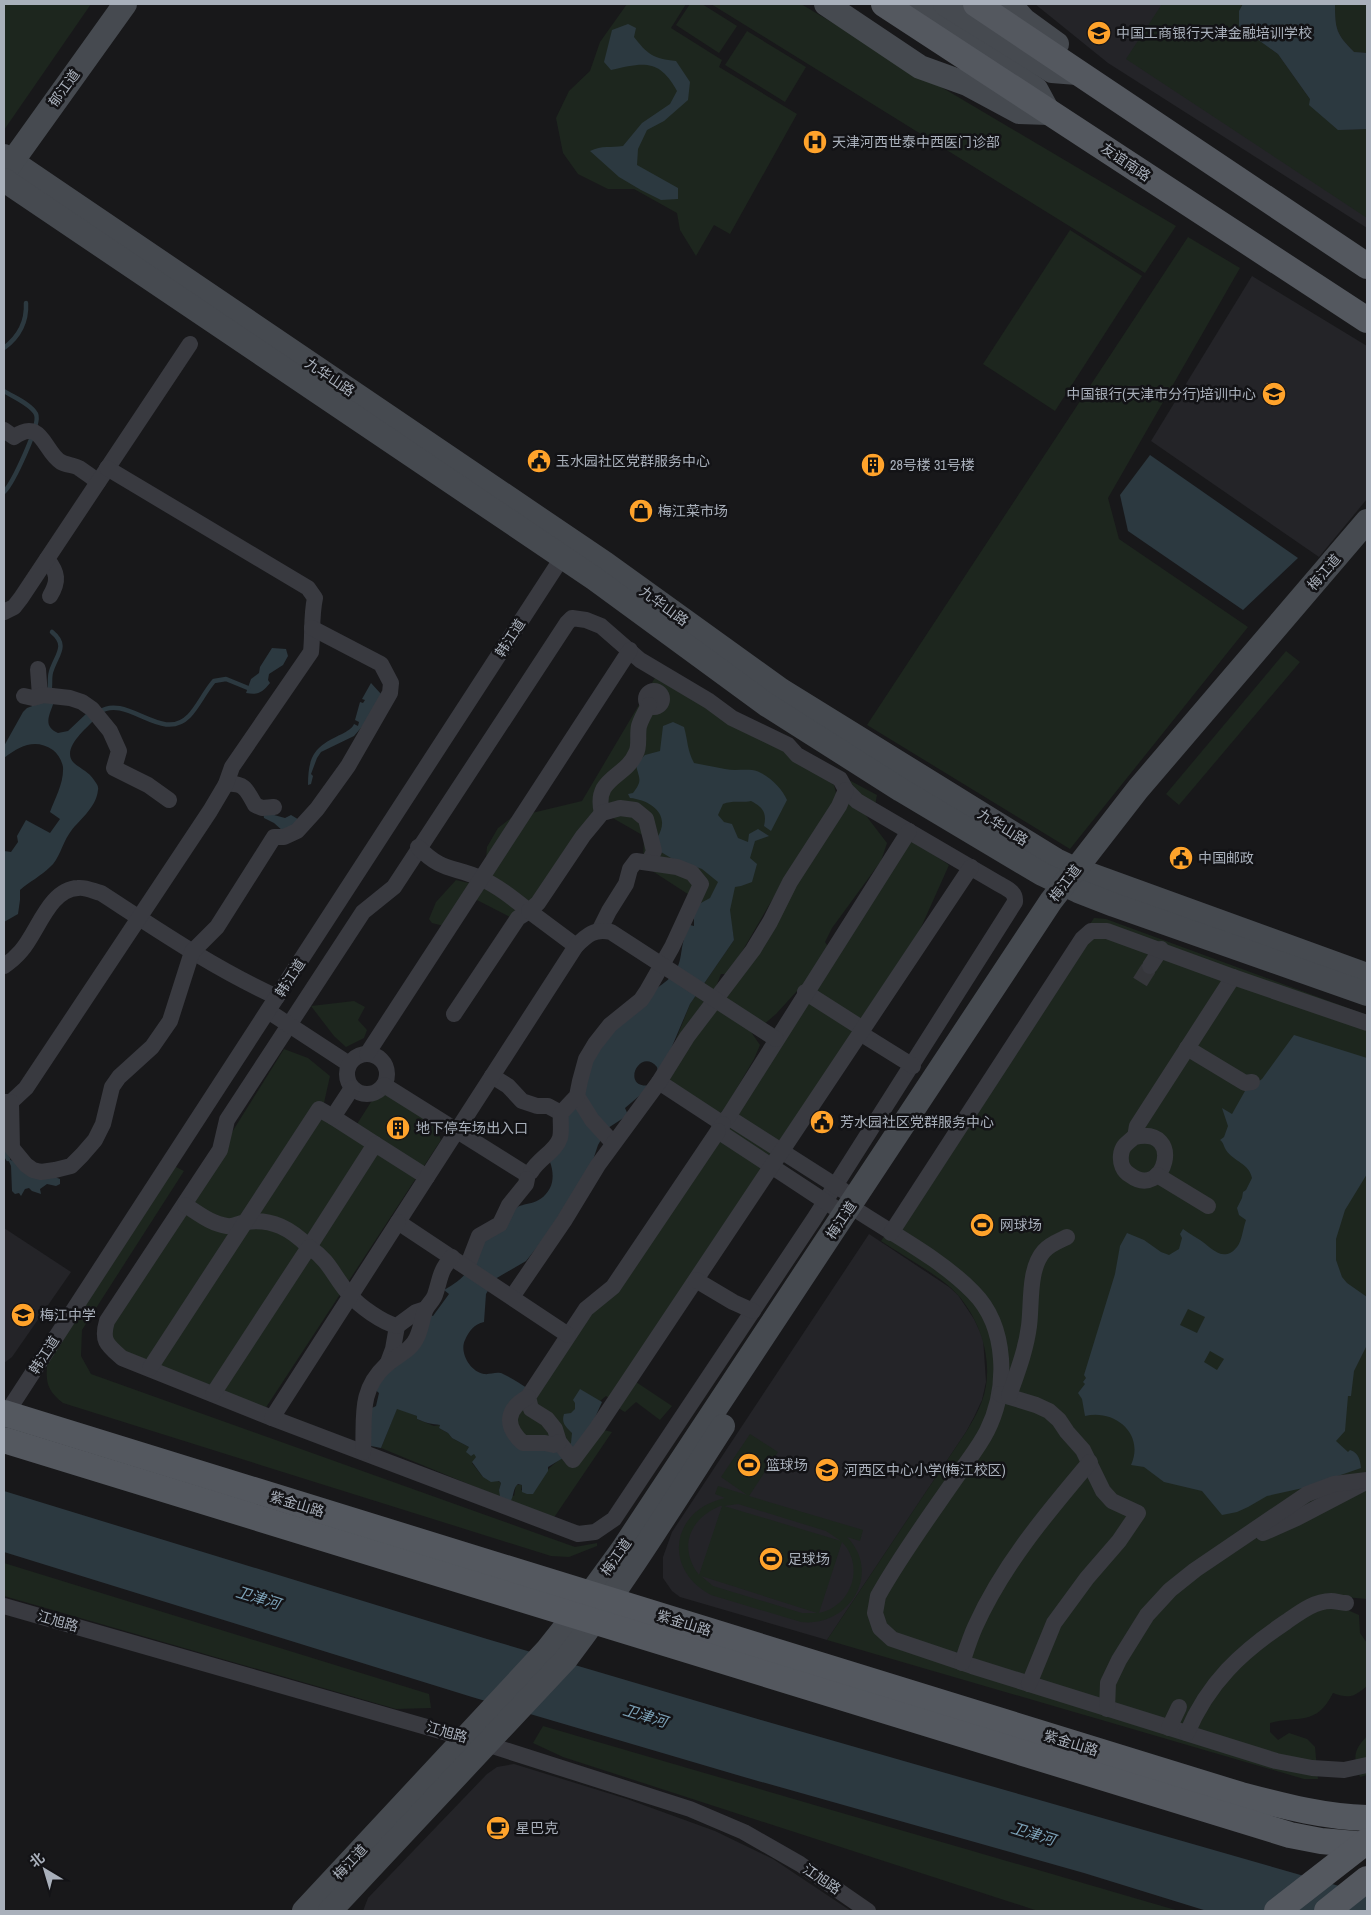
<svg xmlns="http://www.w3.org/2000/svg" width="1371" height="1915" font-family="'Archivo Narrow','Noto Sans SC',sans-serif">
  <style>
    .built { fill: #242428 }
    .green { fill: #1d261e; fill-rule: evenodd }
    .water { fill: #2c3940; fill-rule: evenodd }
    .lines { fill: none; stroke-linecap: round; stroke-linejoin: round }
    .stream { stroke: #2c3940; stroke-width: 4.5 }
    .street-tunnel { stroke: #35363a; stroke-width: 16; stroke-dasharray: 16 8; stroke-linecap: butt }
    .street { stroke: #393a40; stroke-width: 16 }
    .secondary { stroke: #464a50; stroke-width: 24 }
    .primary { stroke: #54585f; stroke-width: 26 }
    .labels { text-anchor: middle; stroke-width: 5; stroke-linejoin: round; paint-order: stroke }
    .poi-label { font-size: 14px; fill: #a9b0bb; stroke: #131316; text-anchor: start }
    .street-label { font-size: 14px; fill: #a9b0bb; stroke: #131316 }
    .water-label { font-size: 15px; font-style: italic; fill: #7da3b9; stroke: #131316 }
  </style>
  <rect width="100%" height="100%" fill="#18181a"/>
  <!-- built -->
  <g class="built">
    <path d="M1035,4H1367V228L1108,63Z"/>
    <path d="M1252,276L1367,346V499L1319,557L1151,441Z"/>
    <path d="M4,1228L71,1272L12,1357L4,1363Z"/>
    <path d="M869,1234L949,1287L958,1295L974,1319L983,1338L986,1382L982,1400L974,1417L966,1432L827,1640L680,1597L672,1591L663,1578V1557L672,1532Z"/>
    <path d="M514,1764L627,1799L715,1831L773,1859L851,1911H363L368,1898L487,1774L497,1767Z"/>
  </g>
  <!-- green -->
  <g class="green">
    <path d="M6,4H91L4,130V7Z"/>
    <path d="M627,4H686L671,28L722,60L719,67L797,114L730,234L714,225L696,256L680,230L677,213L634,189H608L578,174L563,153L556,118L569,91L590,71L600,42Z"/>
    <path d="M690,4H702L737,26L719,53L676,25Z"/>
    <path d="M711,4H801L1176,226L1145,273Z"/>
    <path d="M1162,4H1243L1239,11L1240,26L1278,54L1310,99L1338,130L1367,129V218L1126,59Z"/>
    <path d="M1335,4H1367V53L1354,52C1336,34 1335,29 1335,4Z"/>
    <path d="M747,31L806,67L785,102L725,65Z"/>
    <path d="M1070,230L1142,276L1055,411L983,364Z"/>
    <path d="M1188,237L1240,268L1108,498L1119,539L1248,627L1070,849L867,725Z"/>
    <path d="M1286,651L1300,662L1179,805L1166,794Z"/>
    <path d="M656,676L785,752L834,785L837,797L769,905L729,974H721L715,989L675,1042L690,1004L734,940L731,922L643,865L644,836L597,809L538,900L512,918L477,900L444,926L432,923L429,919L436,902L456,880L473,884L486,859L487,847L498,828L511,818L582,801Z"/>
    <path d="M849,780L877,795L875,806L864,813L887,843L881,861L832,928L825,942L829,948L817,969L776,1014L762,1026L749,1029L760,1045L754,1059L720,1117L665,1081Z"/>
    <path d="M911,839L949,865L919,932L627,1376L672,1406L660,1420L636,1402L625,1412C617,1409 614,1400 606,1396L575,1423L612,1432L553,1519L381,1448L397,1408L417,1416V1419L434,1426L440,1425L439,1428L448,1433L452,1438L469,1447L477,1457L472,1463L483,1477L498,1481L501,1483L499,1490L514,1496L516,1485H522L521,1490L534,1491C546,1470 551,1463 574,1452L572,1433V1442L560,1452L507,1432Z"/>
    <path d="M1094,918L1106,919L1367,1015V1599L1332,1596L1343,1608L1359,1615L1360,1633L1367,1643V1686C1354,1697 1349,1699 1333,1693C1316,1727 1298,1715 1270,1723V1732L1278,1740L1289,1733L1307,1739L1315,1747L1318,1779H1304L827,1640L966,1432C972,1422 978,1412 982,1401C996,1363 980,1315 951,1288C933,1272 902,1255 881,1241Z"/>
    <path d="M354,1001L365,1007L358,1020L367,1030L364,1038L346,1047L334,1036L311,1006Z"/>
    <path d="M284,1049L308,1058L330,1076L324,1103L357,1124L371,1102L386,1093C404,1105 435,1118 441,1140L265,1409L117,1349L110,1339L112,1324Z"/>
    <path d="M174,1166L184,1171L82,1330L81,1356L91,1374L575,1547L597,1543V1546L569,1557L551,1556L63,1403C46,1390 45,1380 48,1359Z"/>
    <path d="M750,1434L778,1452L749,1496L863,1530L860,1541L847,1537C883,1574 848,1628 801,1622L711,1595C662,1569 671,1510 725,1498L715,1494L718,1486L747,1495L721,1477ZM738,1504L826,1531L841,1541L724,1506ZM720,1506H722L699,1575C678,1548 689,1519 720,1506ZM842,1542C865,1566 852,1606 819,1613ZM701,1576L817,1613H818H802L713,1586Z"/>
    <path d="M4,1563L429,1694L431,1708L396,1709L4,1596Z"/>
    <path d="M543,1726L1179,1911H1038L563,1757L533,1743Z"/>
    <path d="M1367,1736V1775L1360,1777C1354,1757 1352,1752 1367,1736Z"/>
  </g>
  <!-- water -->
  <g class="water">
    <path d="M1243,4H1335C1335,29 1336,34 1354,52L1367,53V129L1338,130L1309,105L1310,99L1278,54L1239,26V11Z"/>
    <path d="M628,24L636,28L634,37C647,54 654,59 676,61L690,82L688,100L664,121L647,130L638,149L637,165L678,188V199L661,200L641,190L619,177L590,151C602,145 611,148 623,146L642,123L670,104L677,91C659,58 643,63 611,70L604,62L612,30Z"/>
    <path d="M1150,455L1298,558L1243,610L1128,531L1120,495Z"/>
    <path d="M272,648L286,649L288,656L283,665L269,674L268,680L270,683C262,693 258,695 246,693L251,679L259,673L260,667Z"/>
    <path d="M371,683L381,694L372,715L354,736L321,752L317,758L311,774L313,776L311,784L308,785C308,754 316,746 342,734C347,731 352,729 354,724L358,726L359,722L355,720L360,702L363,703L365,700L362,699Z"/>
    <path d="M46,701H54C51,713 41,726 58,733L68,731L87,713L95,719C87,728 60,749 74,763C81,769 89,772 94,780C96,783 99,786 98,790C96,809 78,820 69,834C62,844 59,860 50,867C41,876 29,882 20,890V900L18,914L4,922V851L11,852L18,842L17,836L26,820L50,833L60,819L50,812C55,798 64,783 63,767C62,761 58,754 53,750C35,738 20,746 4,758V746L23,712L27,708Z"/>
    <path d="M673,722L684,727C688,741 687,750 694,763C704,765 715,767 725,769C734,771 743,769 752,770C766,772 782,788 787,800L771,831L764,826C767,813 763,807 751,801C740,803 733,800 723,804L718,815L724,822L732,824L738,838L748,842L749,834L758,829L769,836L755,841L750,858L757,864L752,882L741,886L735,887L730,910L734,940L690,1004L659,1077L657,1067C639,1046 619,1091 652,1085L625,1108L628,1115L608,1128L598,1145L593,1160L546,1236L526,1261L495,1279L486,1294L484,1322C474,1324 469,1331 465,1340C459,1352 470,1372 484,1374C490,1375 497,1371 503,1374C512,1378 519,1383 527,1388L507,1432L560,1452L571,1443L572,1433C566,1427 561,1423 564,1414L571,1413L575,1409V1403L573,1400L580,1389L602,1402L593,1422L591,1431L563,1458L548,1467V1471L533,1494H527L522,1492V1485L518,1484C513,1487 514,1497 510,1502L501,1503L499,1490L501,1483L499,1481L491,1482L483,1477L472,1462L476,1457L474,1454L471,1456L466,1452L469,1447L452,1438L448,1433L439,1428L440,1425C432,1424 426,1423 417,1419V1416L397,1409L381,1448L371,1446L370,1409L376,1406L379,1393L372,1387L427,1313L433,1316L449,1294L444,1290C455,1284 466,1276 472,1264C475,1260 475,1254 478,1250C488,1235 503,1222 515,1209C523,1201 539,1208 550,1188C554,1180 553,1170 550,1162L595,1050L657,988C691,966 674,953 690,925L694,926V919L692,916L699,904L710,898L718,882L702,869L671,858L661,852L657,838C672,815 651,800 630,798L628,794L633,793C644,779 638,778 636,764L645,755L660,751L663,726Z"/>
    <path d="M273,799L272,805L274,815L285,818L291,815L301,821L283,831L274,823L264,818L263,812L270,800Z"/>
    <path d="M1294,1035L1367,1058V1174L1345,1210L1336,1239V1260L1342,1277L1347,1283L1367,1297V1345L1354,1371L1351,1396H1348L1345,1431L1336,1441L1348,1452L1350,1450C1359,1453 1360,1460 1361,1468L1303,1488L1267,1496L1248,1507L1237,1512L1222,1515L1202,1491L1164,1482L1144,1467L1131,1465C1145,1434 1115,1409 1085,1416L1082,1399L1078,1393L1085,1384L1083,1382L1086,1378L1084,1375L1115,1274L1120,1246L1127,1233L1144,1240L1161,1252L1169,1255L1179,1249L1182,1238L1180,1234L1183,1229C1188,1233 1194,1236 1200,1240C1211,1247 1223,1264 1237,1247C1242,1241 1243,1228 1246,1220L1239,1215L1237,1208L1242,1198L1243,1192L1246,1190L1252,1178C1249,1163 1234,1162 1226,1150C1223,1145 1224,1143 1220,1140L1224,1137L1228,1126L1222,1108L1232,1114L1245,1091L1262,1079ZM1188,1309L1205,1317L1197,1333L1180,1325ZM1210,1351L1224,1359L1217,1370L1204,1362Z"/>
    <path d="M8,1159L60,1179V1184L56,1186L47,1184L40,1189L41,1194L32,1191L29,1188L25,1189L21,1196L19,1193L15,1194L12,1191L11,1166Z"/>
    <path d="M4,1491L487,1639L761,1720L1367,1894V1911H1207L1084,1873L744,1777L472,1697L4,1552Z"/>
  </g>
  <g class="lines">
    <!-- stream -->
    <g class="stream">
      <path d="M4,348C20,336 27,322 26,303"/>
      <path d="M4,391C13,397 31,404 36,414C41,424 13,483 4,492"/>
      <path d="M49,693C51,686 49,679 51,672C56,655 69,646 52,632"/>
      <path d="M99,712C127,693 162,744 189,716C198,707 205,691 214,681L226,679L248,688"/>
      <path d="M4,1152L8,1159"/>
    </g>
    <!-- street-tunnel -->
    <path class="street-tunnel" d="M1140,982L1150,966"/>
    <!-- street -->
    <g class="street">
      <path d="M4,430L14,437C42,417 44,452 61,462C66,465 74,465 79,468C85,472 92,477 98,482"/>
      <path d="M47,559C58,573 59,581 50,596"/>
      <path d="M4,612L14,607L21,598L190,344"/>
      <path d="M572,618L586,620L601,626L640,660L709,701L732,718L788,745L797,755L840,779L846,790L857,801L999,884C1008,889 1016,892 1015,902L814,1219L614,1519L595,1532L578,1534L272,1418L122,1358C107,1345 101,1341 107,1321L220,1150L227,1120L363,912L394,887L567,623Z"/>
      <path d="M38,669L40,696"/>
      <circle cx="654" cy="699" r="8"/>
      <path d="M24,696L33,698L43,695L70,698L82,702L92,709L110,731L119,751L114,768L148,785L169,800"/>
      <path d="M226,784C244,782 247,790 255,805L262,808L274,807"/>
      <path d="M602,813C593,777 626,778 636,753C640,746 637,735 639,726C641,719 645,712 649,705"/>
      <path d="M418,847C442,872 453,866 480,878C498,886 514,899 529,911L518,918L454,1014"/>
      <path d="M576,946L529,911L538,903L583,836L602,813L620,808L635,810L646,819L654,851L649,862"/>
      <path d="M4,966C10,962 16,957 21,951C38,932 49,889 78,888C86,887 93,891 101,893C158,930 215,969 277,997"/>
      <path d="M1150,966L1161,949"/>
      <path d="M805,992L863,1029"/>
      <path d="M268,1011L349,1064"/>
      <path d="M860,1033L913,1066"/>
      <path d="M1187,1048L1245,1083L1252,1082"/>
      <circle cx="367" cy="1074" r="20"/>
      <path d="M367,1054L630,650"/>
      <path d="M492,1076L508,1086L522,1101L537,1106H548L561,1113"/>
      <path d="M659,1082L723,1124L728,1117L844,1191"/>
      <path d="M384,1085L526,1174"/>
      <path d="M577,1096L592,1120L613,1143"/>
      <path d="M4,1102H11L26,1088L210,811L226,784L232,767L311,652C313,634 311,616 315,598L308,588L107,468"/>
      <path d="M11,1102L12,1148L26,1165L33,1170L41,1172L55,1170L71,1166L82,1155L95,1140L103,1124L112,1087L119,1077L152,1047L170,1021L192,952L217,927L274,837H284L297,831L317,809L348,766L390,693L391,683L381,664L312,628"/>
      <path d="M333,1117L375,1144"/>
      <path d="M728,1117L909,831"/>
      <path d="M723,1124L718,1131L835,1208"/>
      <path d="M718,1131L613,1287L586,1309L528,1397L531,1409L547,1419L555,1429L559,1442L573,1460L597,1428L971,867"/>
      <path d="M1135,1137C1185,1126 1165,1201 1130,1175C1123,1171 1120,1163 1121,1155C1122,1145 1128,1143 1134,1137C1136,1135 1136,1130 1137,1126L1233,977"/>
      <path d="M531,1172C538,1159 556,1151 560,1138C562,1131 560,1121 561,1113L577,1096L580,1081L586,1059L595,1044L610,1025L641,1000L647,991L672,947L701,884L692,873L677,867L636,861L630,869L626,884L609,911L600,929"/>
      <path d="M1157,1175L1208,1206"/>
      <path d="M185,1205C198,1213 211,1224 227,1226C233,1227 240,1223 246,1222C272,1218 291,1229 309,1247L375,1144L427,1177"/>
      <path d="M861,1213C898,1237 943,1261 973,1292C1008,1327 1008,1389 987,1431C980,1445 969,1459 960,1472C932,1513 902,1553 878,1596L875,1613L880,1628L892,1639L972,1666L1276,1761L1312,1768L1344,1770L1367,1765"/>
      <path d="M891,1233L1082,939L1091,931H1107L1233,977L1367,1023"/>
      <path d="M467,1267L479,1236L500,1224L509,1205L526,1184L527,1179"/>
      <path d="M696,1280L733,1302L753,1311"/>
      <path d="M512,1297L564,1221L598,1165L659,1082L687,1037L753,950L770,922L790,882L839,806L846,790"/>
      <path d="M568,1335L398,1222L576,946C587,935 595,928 611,932L776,1039"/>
      <path d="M387,1365L393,1349L397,1326"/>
      <path d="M150,1368L319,1109L333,1117L352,1088"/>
      <path d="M213,1394L309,1247C331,1262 333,1276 349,1294C359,1306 383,1323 397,1326L416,1312L425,1309"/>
      <path d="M1000,1394L1036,1405L1049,1411L1059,1420L1067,1432L1083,1450L1103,1491L1112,1501L1138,1513L1119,1541L1087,1578L1054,1623L1029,1684"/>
      <path d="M1009,1396C1017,1373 1026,1350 1029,1326C1032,1304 1028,1269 1044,1251C1050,1244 1059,1241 1067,1237"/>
      <path d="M528,1397C506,1409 504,1426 523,1443H545L554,1445L559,1442"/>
      <path d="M6,1414L567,550"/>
      <path d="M272,1418L398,1222"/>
      <path d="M363,1452C365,1418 358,1391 386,1365C396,1356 412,1350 417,1337C421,1329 422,1319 425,1311C427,1305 433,1301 435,1295C441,1277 439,1272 452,1257"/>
      <path d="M1263,1533L1297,1518L1364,1483"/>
      <path d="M4,1606L486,1744L690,1809L744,1832L800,1864L868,1911"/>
      <path d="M962,1663C966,1651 970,1638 975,1627C1003,1565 1046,1514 1090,1462"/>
      <path d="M1107,1709L1108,1683L1119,1660L1147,1615L1170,1590L1195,1570L1307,1494L1334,1484L1367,1480"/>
      <path d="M1169,1728L1179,1707"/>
      <path d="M1187,1733C1208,1683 1241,1652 1286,1622C1299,1613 1314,1601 1331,1601C1336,1601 1341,1603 1346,1603"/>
    </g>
    <!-- secondary -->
    <g class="secondary">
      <path d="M826,4L920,67L967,84L1019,112L1049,113L1036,89L913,4"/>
      <path d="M945,4L1052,71L1077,73"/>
      <path d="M1010,4L1024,20L1057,44"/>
      <path d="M4,156L606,564L781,690L1056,860L1075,869L1367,975"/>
      <path d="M4,173L125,4"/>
      <path d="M4,180L595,579L767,705L901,790L1042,874L1078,891L1114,905L1367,994"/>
      <path d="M304,1911L547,1650L574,1616L622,1550L1051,901L1138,789L1367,521"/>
      <path d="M330,1911L566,1659C623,1584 672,1505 723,1426"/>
    </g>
    <!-- primary -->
    <g class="primary">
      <path d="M884,4L1367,320"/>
      <path d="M976,4L1367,266"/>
      <path d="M4,1413L1241,1795C1283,1806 1324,1817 1367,1818"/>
      <path d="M4,1440L1290,1835L1321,1841L1367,1845"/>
      <path d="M1277,1911L1367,1841"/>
      <path d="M1327,1911L1367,1879"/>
    </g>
  </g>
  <!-- icons -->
  <defs>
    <g id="school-disc" transform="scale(1.25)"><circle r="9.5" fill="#ffa32b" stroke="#131316"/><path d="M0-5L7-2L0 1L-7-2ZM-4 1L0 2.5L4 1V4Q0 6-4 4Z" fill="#111"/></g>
    <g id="hospital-disc" transform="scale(1.25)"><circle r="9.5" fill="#ffa32b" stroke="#131316"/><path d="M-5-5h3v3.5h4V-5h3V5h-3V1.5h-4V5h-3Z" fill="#111"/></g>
    <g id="civic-disc" transform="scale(1.25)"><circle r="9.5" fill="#ffa32b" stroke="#131316"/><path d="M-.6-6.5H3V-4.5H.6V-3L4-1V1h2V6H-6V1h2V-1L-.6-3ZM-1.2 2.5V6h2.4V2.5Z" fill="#111"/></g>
    <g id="building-disc" transform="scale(1.25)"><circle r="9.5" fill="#ffa32b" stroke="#131316"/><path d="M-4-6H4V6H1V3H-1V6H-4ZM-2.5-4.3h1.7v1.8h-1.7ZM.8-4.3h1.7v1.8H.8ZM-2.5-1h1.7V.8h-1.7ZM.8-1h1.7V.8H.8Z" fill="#111"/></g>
    <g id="shop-disc" transform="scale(1.25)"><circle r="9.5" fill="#ffa32b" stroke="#131316"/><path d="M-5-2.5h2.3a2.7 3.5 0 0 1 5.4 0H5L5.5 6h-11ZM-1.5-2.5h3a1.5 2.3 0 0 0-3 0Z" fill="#111"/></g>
    <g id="stadium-disc" transform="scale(1.25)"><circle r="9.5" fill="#ffa32b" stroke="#131316"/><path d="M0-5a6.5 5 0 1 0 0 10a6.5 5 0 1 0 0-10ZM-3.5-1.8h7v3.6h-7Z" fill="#111"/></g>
    <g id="cafe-disc" transform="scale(1.25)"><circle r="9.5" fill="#ffa32b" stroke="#131316"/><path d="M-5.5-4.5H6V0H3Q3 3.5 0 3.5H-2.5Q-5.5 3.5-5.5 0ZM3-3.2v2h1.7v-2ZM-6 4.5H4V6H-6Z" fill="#111"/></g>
  </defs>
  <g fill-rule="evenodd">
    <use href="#school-disc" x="1099" y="33"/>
    <use href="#hospital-disc" x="815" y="142"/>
    <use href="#school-disc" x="1274" y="394"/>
    <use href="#civic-disc" x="539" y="461"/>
    <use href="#building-disc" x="873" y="465"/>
    <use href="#shop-disc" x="641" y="511"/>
    <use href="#civic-disc" x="1181" y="858"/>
    <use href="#civic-disc" x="822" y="1122"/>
    <use href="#building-disc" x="398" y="1128"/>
    <use href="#stadium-disc" x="982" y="1225"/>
    <use href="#school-disc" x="23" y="1315"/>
    <use href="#stadium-disc" x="749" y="1465"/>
    <use href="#school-disc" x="827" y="1470"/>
    <use href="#stadium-disc" x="771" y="1559"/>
    <use href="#cafe-disc" x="498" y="1828"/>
  </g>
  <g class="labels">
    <!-- poi labels -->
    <g class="poi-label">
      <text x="1116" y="38">中国工商银行天津金融培训学校</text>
      <text x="832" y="147">天津河西世泰中西医门诊部</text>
      <text x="1256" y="399" text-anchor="end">中国银行(天津市分行)培训中心</text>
      <text x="556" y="466">玉水园社区党群服务中心</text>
      <text x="890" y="470">28号楼 31号楼</text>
      <text x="658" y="516">梅江菜市场</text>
      <text x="1198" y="863">中国邮政</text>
      <text x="840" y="1127">芳水园社区党群服务中心</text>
      <text x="416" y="1133">地下停车场出入口</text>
      <text x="1000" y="1230">网球场</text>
      <text x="40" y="1320">梅江中学</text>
      <text x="766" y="1470">篮球场</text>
      <text x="844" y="1475">河西区中心小学(梅江校区)</text>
      <text x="788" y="1564">足球场</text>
      <text x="516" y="1833">星巴克</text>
    </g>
    <!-- street labels -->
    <g class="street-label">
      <text transform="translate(64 88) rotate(-54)" y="5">郁江道</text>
      <text transform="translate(1126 162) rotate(34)" y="5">友谊南路</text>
      <text transform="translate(330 377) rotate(34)" y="5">九华山路</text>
      <text transform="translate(1324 572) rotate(-49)" y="5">梅江道</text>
      <text transform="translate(664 606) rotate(36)" y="5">九华山路</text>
      <text transform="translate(510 638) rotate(-57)" y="5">韩江道</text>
      <text transform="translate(1003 827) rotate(32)" y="5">九华山路</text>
      <text transform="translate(1065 883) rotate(-53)" y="5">梅江道</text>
      <text transform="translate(290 978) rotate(-57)" y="5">韩江道</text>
      <text transform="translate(841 1220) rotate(-56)" y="5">梅江道</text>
      <text transform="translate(44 1355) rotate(-57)" y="5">韩江道</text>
      <text transform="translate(297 1504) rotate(17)" y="5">紫金山路</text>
      <text transform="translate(616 1557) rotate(-55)" y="5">梅江道</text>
      <text transform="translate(58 1621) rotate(16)" y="5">江旭路</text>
      <text transform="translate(684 1623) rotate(17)" y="5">紫金山路</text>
      <text transform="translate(447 1732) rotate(16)" y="5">江旭路</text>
      <text transform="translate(1071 1743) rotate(17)" y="5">紫金山路</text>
      <text transform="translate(350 1862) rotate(-47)" y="5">梅江道</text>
      <text transform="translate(822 1879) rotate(34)" y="5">江旭路</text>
    </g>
    <!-- water labels -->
    <g class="water-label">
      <text transform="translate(258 1598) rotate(17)" y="5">卫津河</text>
      <text transform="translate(645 1716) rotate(17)" y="5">卫津河</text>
      <text transform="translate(1033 1834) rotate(17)" y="5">卫津河</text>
    </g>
  </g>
  <!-- border -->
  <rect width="1371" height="1915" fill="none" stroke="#a9b0bb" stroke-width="10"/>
  <!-- north arrow -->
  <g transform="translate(45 1870) rotate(322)" stroke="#131316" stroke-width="4" paint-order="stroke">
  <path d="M0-4L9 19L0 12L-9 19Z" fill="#a9b0bb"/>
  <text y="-8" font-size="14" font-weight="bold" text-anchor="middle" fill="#a9b0bb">北</text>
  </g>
</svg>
